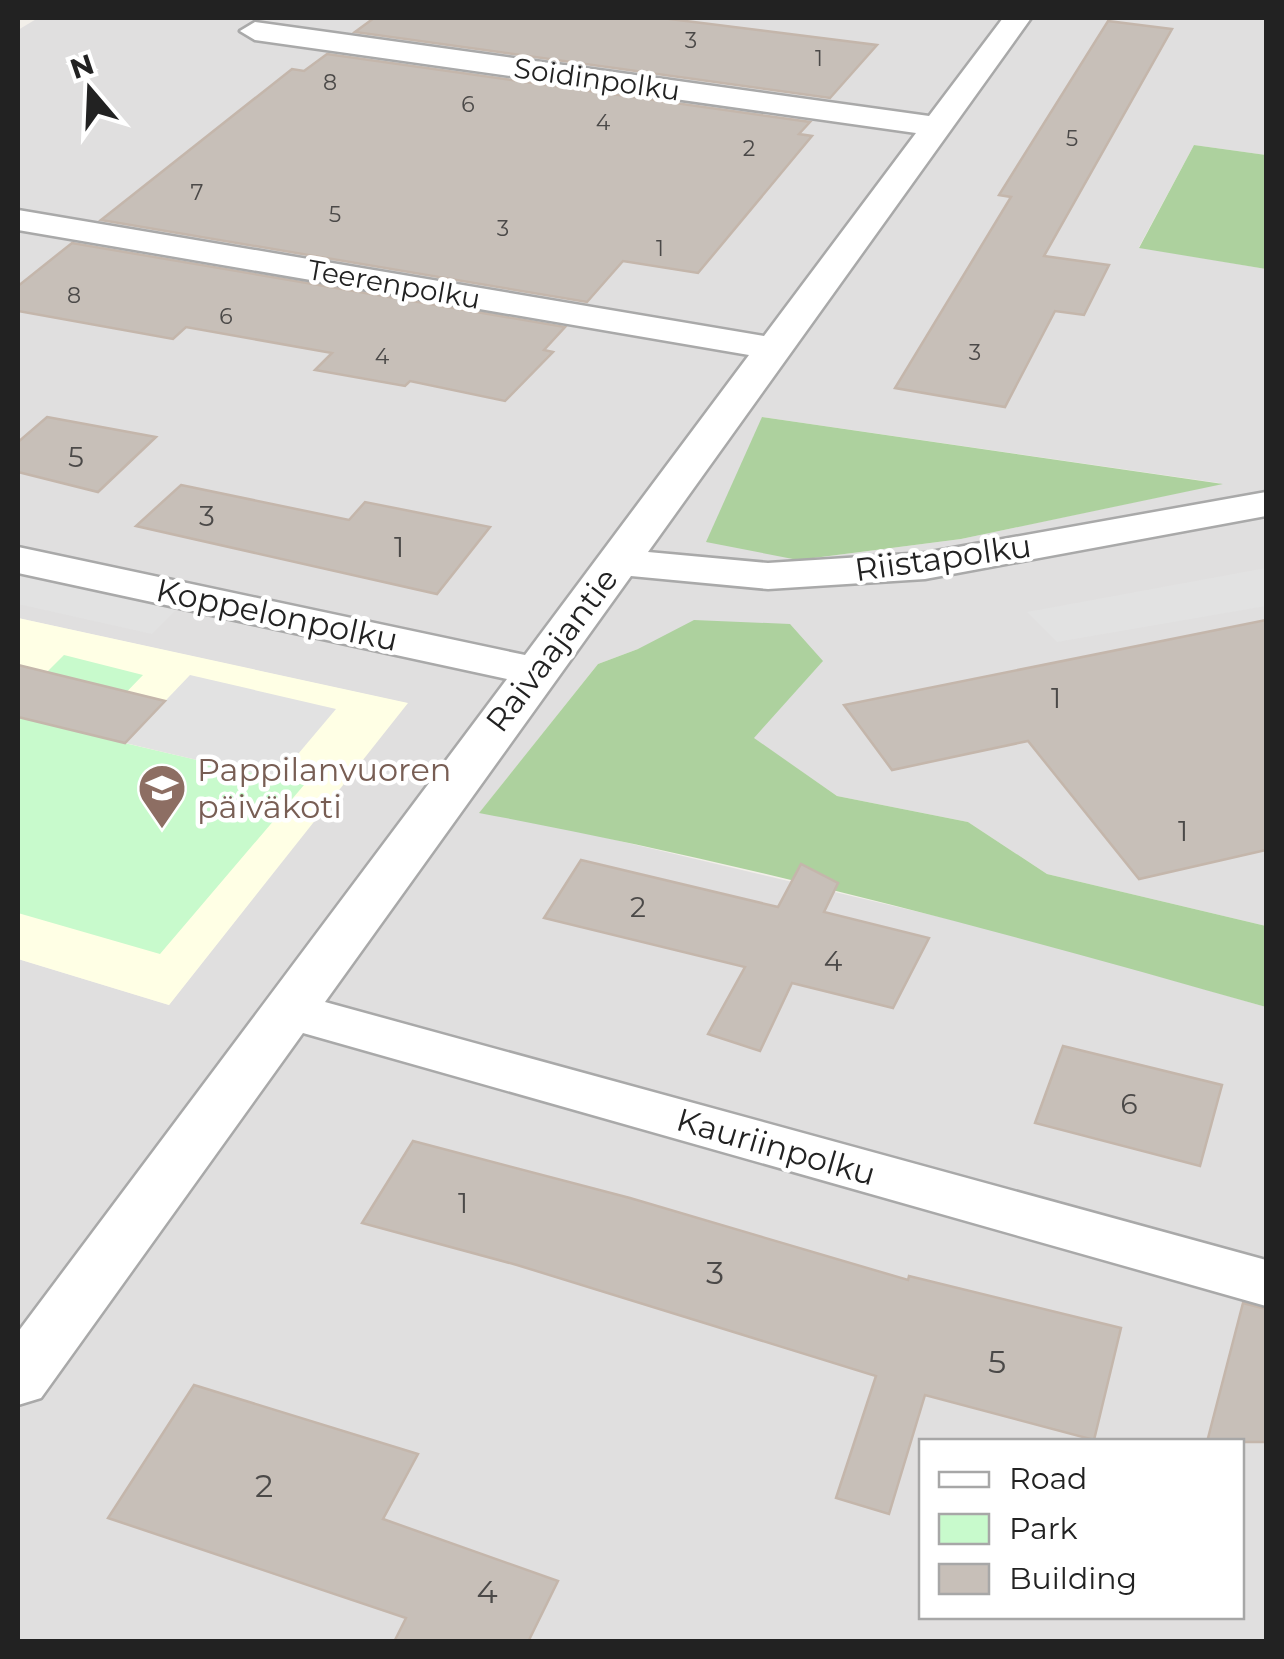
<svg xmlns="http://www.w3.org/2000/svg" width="1284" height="1659" font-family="Montserrat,sans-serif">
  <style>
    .residential { fill: #e0dfdf; fill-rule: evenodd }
    .education { fill: #ffffe5 }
    .forest { fill: #add19e }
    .park { fill: #c8facc }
    .parking { fill: #e2e2e2 }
    .building { fill: #c7bfb8; stroke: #c4b6ab; stroke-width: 2.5 }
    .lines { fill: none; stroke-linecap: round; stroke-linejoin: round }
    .street-casing { stroke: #a9a9a9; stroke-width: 5 }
    .street { fill: #fff; fill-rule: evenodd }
    .labels { text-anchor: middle; stroke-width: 9; stroke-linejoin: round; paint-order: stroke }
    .far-number-label { font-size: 22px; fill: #4b4948 }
    .far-street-label { font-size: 28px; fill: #222; stroke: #fff }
    .number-label { font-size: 28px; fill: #4b4948 }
    .street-label { font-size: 32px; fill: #222; stroke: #fff }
    .education-label { font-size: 32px; fill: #785e54; stroke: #fff; text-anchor: start }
    .near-number-label { font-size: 32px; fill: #4b4948 }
  </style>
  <rect width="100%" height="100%" fill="#f2efe9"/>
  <!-- residential -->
  <path class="residential" d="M38,18H1266V155L1194,145L1139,247L1266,269V926L1047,874L968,822L837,796L753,738L822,662L638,649L598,664L480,812L586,833L1020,936L1266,1007V1641H18V959L169,1005L406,703L18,618V30ZM762,417L1219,483L1220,484L961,539L798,560ZM922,1442H1242V1616H922Z"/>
  <!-- education -->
  <path class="education" d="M18,618L408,703L169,1005L18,959Z"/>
  <!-- forest -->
  <g class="forest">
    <path d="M1194,145L1266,155V269L1139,248Z"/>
    <path d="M762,417L1223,484L961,539L798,560L706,542Z"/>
    <path d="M694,620L790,624L823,661L754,738L837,796L968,822L1047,874L1266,926V1007C1007,933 745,862 479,813L598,664L638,649Z"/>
  </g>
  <!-- park -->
  <path class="park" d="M64,655L143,675L86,734L304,785L160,954L18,913V701Z"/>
  <!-- parking -->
  <g class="parking">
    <path d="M1266,568V606L1057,642L1027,612Z"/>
    <path d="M18,575L177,609L152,634L18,604Z"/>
    <path d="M190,675L336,709L277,779L125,743Z"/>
  </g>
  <!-- building -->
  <g class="building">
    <path d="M374,18H662L877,45L830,98L355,32Z"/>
    <path d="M1108,21L1172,29L1044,256L1109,265L1084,315L1055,311L1005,407L895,388L1011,197L999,195Z"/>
    <path d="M327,54L810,122L799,134L812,136L698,273L623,261L587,302L101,220L292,69L304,71Z"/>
    <path d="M72,243L565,327L544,350L553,352L505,401L410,381L405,386L315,370L332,353L186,327L173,339L18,311V286Z"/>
    <path d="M47,417L156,437L98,492L18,472V442Z"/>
    <path d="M181,485L349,520L365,502L490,527L437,594L136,526Z"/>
    <path d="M1266,620V850L1139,879L1028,741L892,770L844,705Z"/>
    <path d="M18,665L165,701L125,743L18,717Z"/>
    <path d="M581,860L778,907L801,864L838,883L824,912L929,938L893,1008L792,983L760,1051L708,1034L745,967L544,918Z"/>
    <path d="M1063,1046L1222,1085L1200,1166L1035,1123Z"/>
    <path d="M413,1141L630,1198L908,1280L909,1276L1121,1328L1094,1440L925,1395L889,1514L836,1498L876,1376L517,1265L362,1223Z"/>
    <path d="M1243,1303L1266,1309V1442H1207Z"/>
    <path d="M194,1385L418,1454L383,1519L558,1581L528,1642H394L406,1618L108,1518Z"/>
  </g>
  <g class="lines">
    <!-- street casing -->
    <g class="street-casing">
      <path id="street" d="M1003,18H1031L648,552L768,563L925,553L1266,492V516L925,579L768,589L631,576L325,1002L1266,1260V1306L303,1033L41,1398L18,1405V1332L507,679L18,573V547L525,655L749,355L18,230V210L764,336L916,133L255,40L240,31L255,22L929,116Z"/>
    </g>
    <!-- street -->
    <use href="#street" class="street"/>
  </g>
  <!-- icons -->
  <defs>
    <g id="school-pin" transform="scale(2.5)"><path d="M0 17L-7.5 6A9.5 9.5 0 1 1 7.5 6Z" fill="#8d6e63" stroke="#fff"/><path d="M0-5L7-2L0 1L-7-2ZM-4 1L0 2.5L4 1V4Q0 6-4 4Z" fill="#fff"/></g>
  </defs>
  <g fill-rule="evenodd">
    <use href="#school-pin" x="162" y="788"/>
  </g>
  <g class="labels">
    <!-- far-number labels -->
    <g class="far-number-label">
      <text x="691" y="48">3</text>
      <text x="819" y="66">1</text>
      <text x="330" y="90">8</text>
      <text x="468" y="112">6</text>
      <text x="603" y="130">4</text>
      <text x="1072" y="146">5</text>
      <text x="749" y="156">2</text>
      <text x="197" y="200">7</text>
      <text x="335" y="222">5</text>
      <text x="503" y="236">3</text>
      <text x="660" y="256">1</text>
      <text x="74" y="303">8</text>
      <text x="226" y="324">6</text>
      <text x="975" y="360">3</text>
      <text x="382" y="364">4</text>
    </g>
    <!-- far-street labels -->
    <g class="far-street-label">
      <text transform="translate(597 79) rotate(8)" y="10">Soidinpolku</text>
      <text transform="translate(394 284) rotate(10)" y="10">Teerenpolku</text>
    </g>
    <!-- number labels -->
    <g class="number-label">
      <text x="76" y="467">5</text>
      <text x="207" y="526">3</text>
      <text x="399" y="557">1</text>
      <text x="1056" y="708">1</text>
      <text x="1183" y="841">1</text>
      <text x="638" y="917">2</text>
      <text x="833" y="971">4</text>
      <text x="1129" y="1114">6</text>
      <text x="463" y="1213">1</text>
    </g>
    <!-- street labels -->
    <g class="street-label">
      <text transform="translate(943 558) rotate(-8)" y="11">Riistapolku</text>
      <text transform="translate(277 615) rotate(12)" y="11">Koppelonpolku</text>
      <text transform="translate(552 650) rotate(-53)" y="11">Raivaajantie</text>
      <text transform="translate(776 1147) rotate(16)" y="11">Kauriinpolku</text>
    </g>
    <!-- education labels -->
    <g class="education-label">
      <text x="197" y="781">Pappilanvuoren<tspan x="197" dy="37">päiväkoti</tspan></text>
    </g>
    <!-- near-number labels -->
    <g class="near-number-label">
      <text x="715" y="1284">3</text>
      <text x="997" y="1373">5</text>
      <text x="264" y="1497">2</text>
      <text x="487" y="1603">4</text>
    </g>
  </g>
  <!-- border -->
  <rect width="1284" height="1659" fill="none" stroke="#222222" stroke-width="40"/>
  <!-- legend -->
  <rect x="919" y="1439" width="325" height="180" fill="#ffffff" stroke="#a7a7a7" stroke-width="2.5"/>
  <rect x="939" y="1472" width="50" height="15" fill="#ffffff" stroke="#a7a7a7" stroke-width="2.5"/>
  <text x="1009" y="1489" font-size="30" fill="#222222">Road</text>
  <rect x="939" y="1514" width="50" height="30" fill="#c8facc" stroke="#a7a7a7" stroke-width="2.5"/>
  <text x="1009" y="1539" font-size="30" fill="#222222">Park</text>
  <rect x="939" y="1564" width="50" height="30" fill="#c7bfb8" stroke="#a7a7a7" stroke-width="2.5"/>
  <text x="1009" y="1589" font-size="30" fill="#222222">Building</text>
  <!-- north arrow -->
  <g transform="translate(90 90) rotate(341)" stroke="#ffffff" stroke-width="8" paint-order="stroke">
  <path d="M0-8L18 38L0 25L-18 38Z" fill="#222222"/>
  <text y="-15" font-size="28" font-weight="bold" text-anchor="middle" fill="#222222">N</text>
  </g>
</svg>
